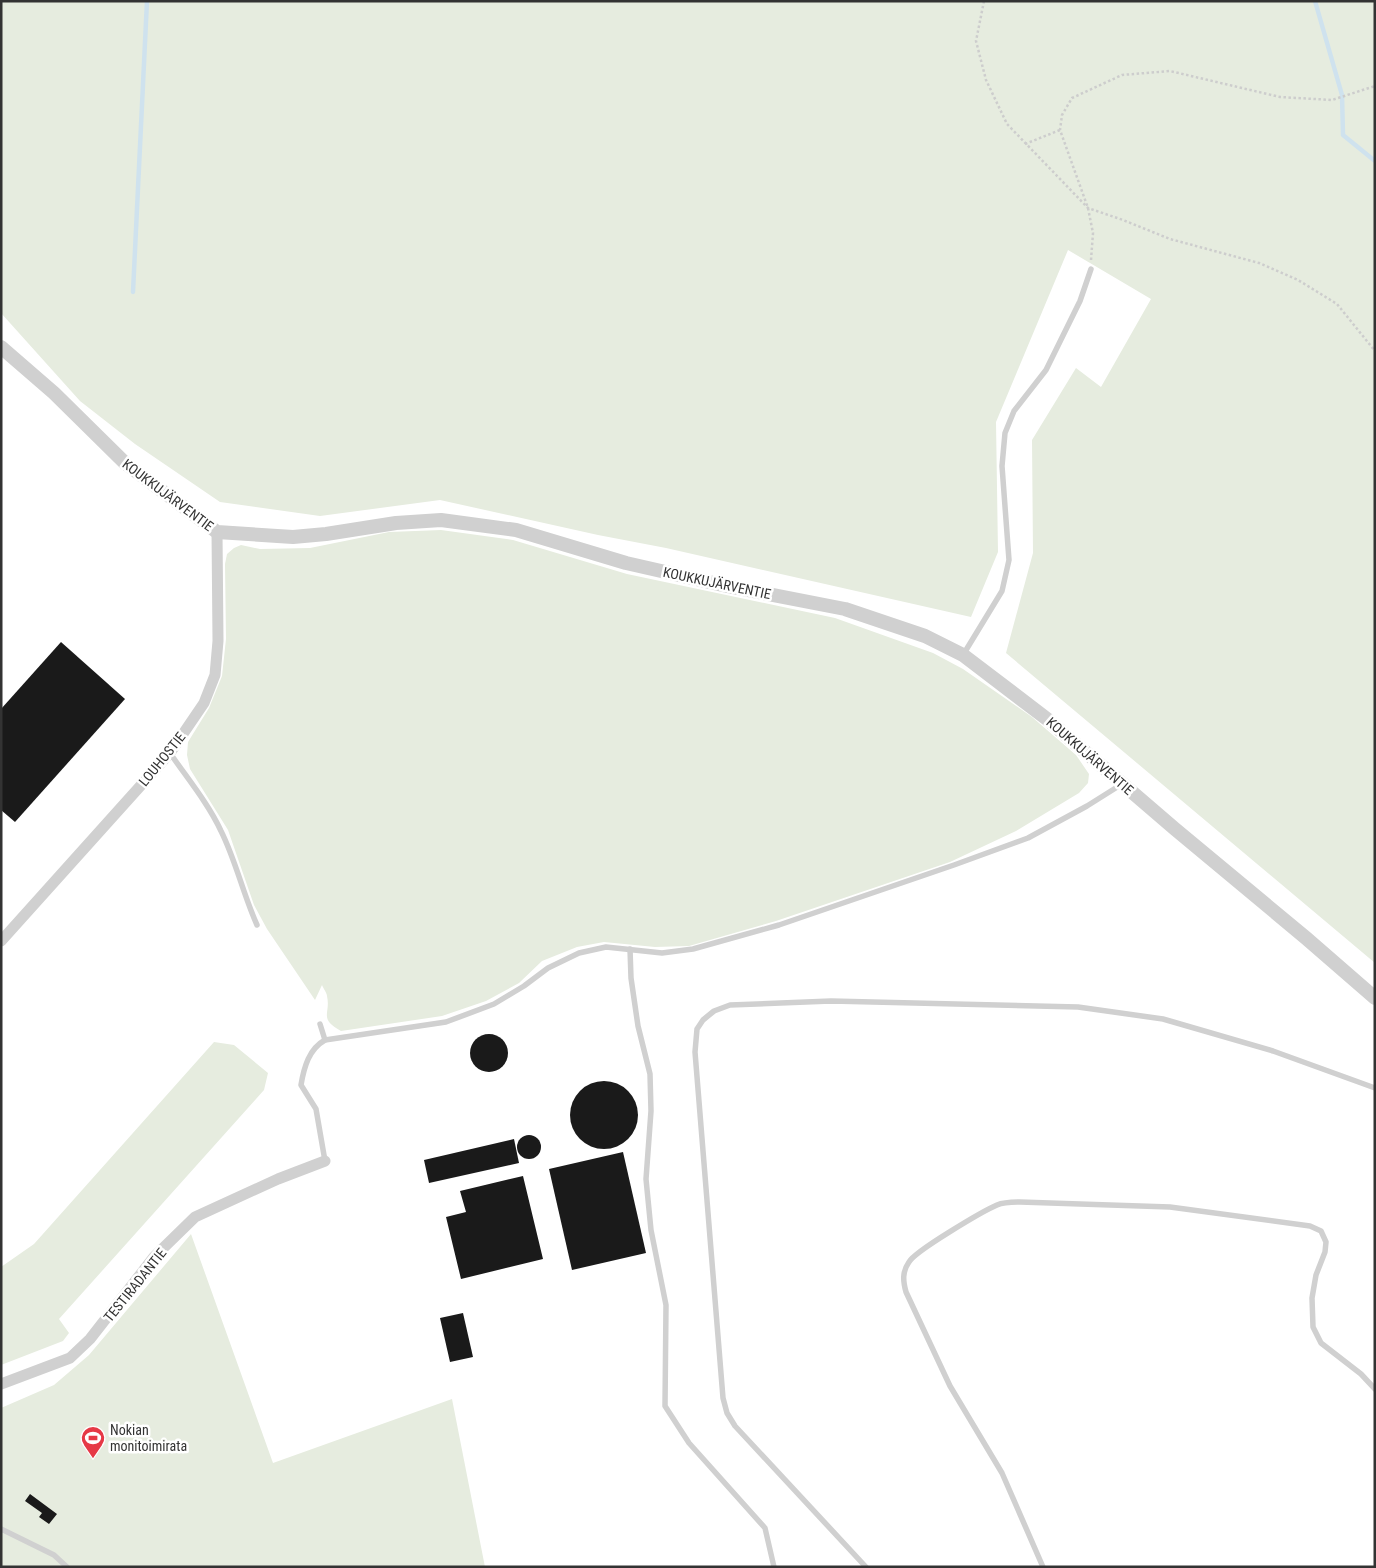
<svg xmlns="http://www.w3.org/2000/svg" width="1376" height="1568" font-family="'Roboto Condensed',sans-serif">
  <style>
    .green { fill: #e6ecdf }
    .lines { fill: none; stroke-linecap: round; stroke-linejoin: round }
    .stream { stroke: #cfe2ee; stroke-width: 4.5 }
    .building { fill: #1a1a1a }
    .path { stroke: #cdcdcd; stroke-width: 2.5; stroke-dasharray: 2.5 2.5; stroke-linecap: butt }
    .service { stroke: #d0d0d0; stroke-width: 5.5 }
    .minor { stroke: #d0d0d0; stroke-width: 11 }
    .tertiary { stroke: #d0d0d0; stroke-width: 14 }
    .labels { text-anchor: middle; stroke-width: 5; stroke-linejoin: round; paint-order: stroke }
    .street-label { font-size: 14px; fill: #333; stroke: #fff }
    .poi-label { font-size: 14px; fill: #333; stroke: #fff; text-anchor: start }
  </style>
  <rect width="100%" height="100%" fill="#fff"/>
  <!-- green -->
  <g class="green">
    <path d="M1,1H1375V963L1006,653L1033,553L1032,440L1076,368L1101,387L1151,299L1068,250L996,422L998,552L971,617L666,548L598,535L440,500L320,516L220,502L135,444L80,401L1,313Z"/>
    <path d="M441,530L513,540L627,574L835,618L933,653L963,669L1032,717L1076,755L1089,774L1088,783L1079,793L1016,831L950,862L776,921L689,946L655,947L604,942L577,947L542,961L519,983L486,1001L442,1016L341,1031C318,1018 331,1014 327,996C327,993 323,988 322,985L315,1000L267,929L254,905L228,830L190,769L187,755L188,742L209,708L222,676L226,639L225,564L227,554L234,548L241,545L260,549L310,548L389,532Z"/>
    <path d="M214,1042L234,1045L268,1073L264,1090L59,1319L69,1333L63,1341L1,1365V1267L34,1244Z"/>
    <path d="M191,1234L273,1463L452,1399L485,1567H1V1408L54,1385L89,1355Z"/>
  </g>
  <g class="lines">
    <!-- stream -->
    <g class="stream">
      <path d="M1315,1L1342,95L1343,135L1375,161"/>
      <path d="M133,292L147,1"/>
    </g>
  </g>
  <!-- building -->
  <g class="building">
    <path d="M61,642L125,699L15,822L1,810V709Z"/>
    <circle cx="489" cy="1053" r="19"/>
    <circle cx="604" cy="1115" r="34"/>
    <circle cx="529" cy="1147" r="12"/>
    <path d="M514,1139L519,1163L429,1183L424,1160Z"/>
    <path d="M623,1152L646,1253L572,1270L549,1169Z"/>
    <path d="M523,1176L543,1259L461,1279L446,1217L466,1212L460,1191Z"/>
    <path d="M463,1313L473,1357L450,1362L440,1318Z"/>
    <path d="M30,1494L57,1514L49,1524L39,1517L42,1513L25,1501Z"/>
  </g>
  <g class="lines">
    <!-- path -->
    <g class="path">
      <path d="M984,1L976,41L986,80L1007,124L1088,208L1123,220L1170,239L1259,263L1298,280L1337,304L1375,351"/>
      <path d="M1025,144L1060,130"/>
      <path d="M1091,260L1093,233L1088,208L1060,130L1062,115L1072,98L1122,75L1170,71L1280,97L1332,100L1375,86"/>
    </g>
    <!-- service -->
    <g class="service">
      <path d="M963,655L1002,591L1009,560L1002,466L1005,433L1014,411L1046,370L1080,301L1091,269"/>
      <path d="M170,753C187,778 208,803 221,831C236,861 243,894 257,925"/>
      <path d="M630,949L631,978L638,1026L650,1074L651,1111L646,1179L651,1230L666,1305L665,1406L689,1443L765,1528L774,1567"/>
      <path d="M320,1024L325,1040"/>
      <path d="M325,1161L316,1109L301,1085C304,1067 309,1049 325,1040L446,1022L494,1004L524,986L548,968L579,953L606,947L662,953L693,949L779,925L954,865L1028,838L1087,806L1122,784"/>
      <path d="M1,1529L54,1555L67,1567"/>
      <path d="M866,1567L735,1426L727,1413L723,1398L695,1052L697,1029L703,1020L714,1011L730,1005L831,1001L1078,1007L1163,1019L1273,1051L1375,1088"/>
      <path d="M1043,1567L1002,1473L950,1386L906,1292C903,1281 902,1272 909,1262C915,1251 983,1211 997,1205C1004,1202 1012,1202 1020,1202L1170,1207L1310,1226L1321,1231L1326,1242L1325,1252L1316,1275L1312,1298L1313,1327L1321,1343L1361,1374L1375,1389"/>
    </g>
    <!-- minor -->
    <g class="minor">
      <path d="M1,941L170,753L204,703L215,675L218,641L217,532"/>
      <path d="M1,1384L70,1358L90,1339L154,1257L195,1217L278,1179L325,1161"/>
    </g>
    <!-- tertiary -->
    <path class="tertiary" d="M1,347L54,393L125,463L217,532L293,537L326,534L396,523L441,520L516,530L626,563L727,586L845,609L925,636L963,655L1047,719L1175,829L1306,938L1375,998"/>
  </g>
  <!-- icons -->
  <defs>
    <g id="stadium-pin" transform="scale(1.25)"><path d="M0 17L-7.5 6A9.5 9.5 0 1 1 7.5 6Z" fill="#e63946" stroke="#fff"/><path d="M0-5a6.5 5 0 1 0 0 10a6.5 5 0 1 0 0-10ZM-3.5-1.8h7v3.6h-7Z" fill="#fff"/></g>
  </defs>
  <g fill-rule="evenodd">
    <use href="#stadium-pin" x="93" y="1438"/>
  </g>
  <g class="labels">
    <!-- street labels -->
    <g class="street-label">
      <text transform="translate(168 495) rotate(37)" y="5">KOUKKUJÄRVENTIE</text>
      <text transform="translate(717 583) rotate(12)" y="5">KOUKKUJÄRVENTIE</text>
      <text transform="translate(1090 756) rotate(41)" y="5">KOUKKUJÄRVENTIE</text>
      <text transform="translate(162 759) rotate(-51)" y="5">LOUHOSTIE</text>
      <text transform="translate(135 1285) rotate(-51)" y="5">TESTIRADANTIE</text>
    </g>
    <!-- poi labels -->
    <g class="poi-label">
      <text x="110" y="1435">Nokian<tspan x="110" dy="16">monitoimirata</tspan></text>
    </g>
  </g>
  <!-- border -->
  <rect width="1376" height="1568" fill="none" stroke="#333333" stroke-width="5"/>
</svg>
